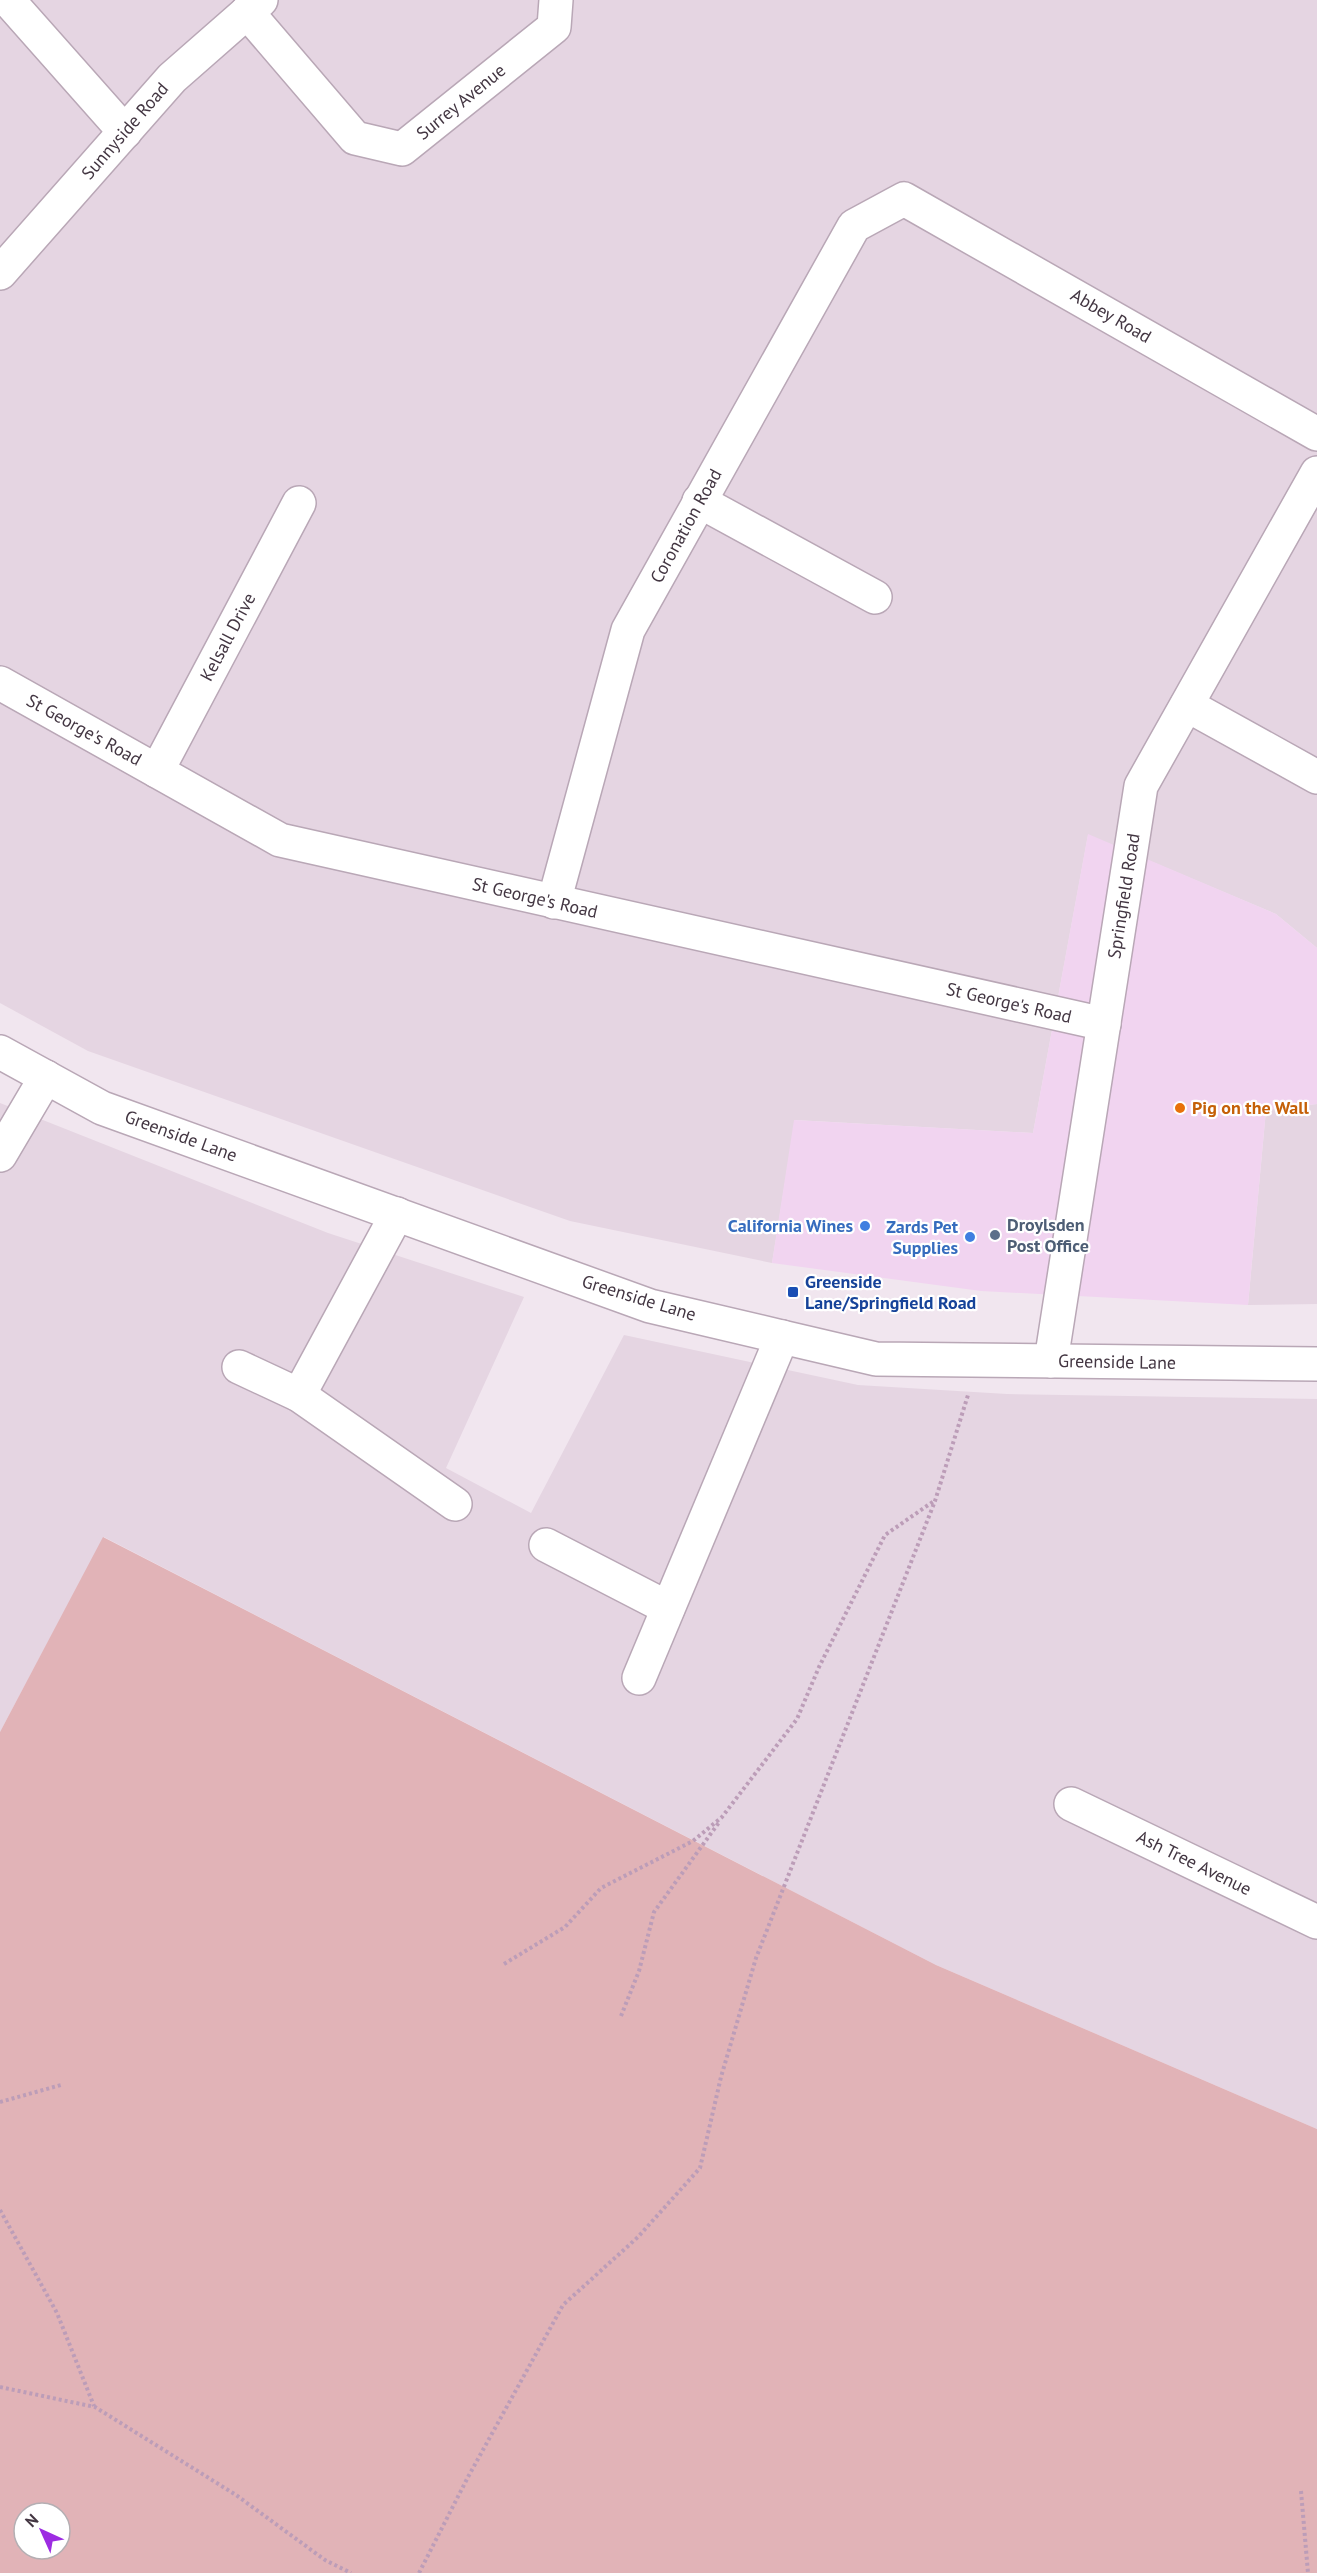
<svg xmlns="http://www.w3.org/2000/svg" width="1317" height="2573" font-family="'PT Sans',sans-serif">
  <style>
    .residential { fill: #e5d5e2 }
    .commercial { fill: #f1d4f0 }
    .green { fill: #e1b3b7; fill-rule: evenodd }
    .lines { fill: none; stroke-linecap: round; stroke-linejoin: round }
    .minor-casing { stroke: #b9a7b6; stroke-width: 36 }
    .path { stroke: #bc9db8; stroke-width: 4; stroke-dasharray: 3 3; stroke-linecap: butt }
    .minor { stroke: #fff; stroke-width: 33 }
    .food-dot { fill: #e8710a; stroke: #fff; stroke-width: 2 }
    .shop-dot { fill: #3f7fe0; stroke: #fff; stroke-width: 2 }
    .service-dot { fill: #5c6f8a; stroke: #fff; stroke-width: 2 }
    .transit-dot { fill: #1a4fb4; stroke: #fff; stroke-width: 2 }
    .labels { text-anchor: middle; stroke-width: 4.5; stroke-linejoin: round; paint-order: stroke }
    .street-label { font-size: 18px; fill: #433642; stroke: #fff }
    .food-label { font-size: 18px; font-weight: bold; fill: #c56008; stroke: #fff; text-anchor: start }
    .service-label { font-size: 18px; font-weight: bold; fill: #4e5e75; stroke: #fff; text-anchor: start }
    .shop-label { font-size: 18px; font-weight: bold; fill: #366cbe; stroke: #fff; text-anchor: end }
    .transit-label { font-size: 18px; font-weight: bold; fill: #164399; stroke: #fff; text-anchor: start }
  </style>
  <rect width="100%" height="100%" fill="#f1e6ef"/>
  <!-- residential -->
  <g class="residential">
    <path d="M0,0H1317V948L1276,914L1088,835L1033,1133L795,1120L772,1263L570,1221L88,1051L0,1003Z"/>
    <path d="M0,1103L328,1233L524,1297L446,1468L531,1513L624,1335L858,1385L1007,1394L1317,1399V2129L936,1965L104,1537L0,1732Z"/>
    <path d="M1317,1104V1304L1248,1305L1266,1110Z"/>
  </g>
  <!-- commercial -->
  <path class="commercial" d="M1088,834L1276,914L1317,948V1104L1266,1110L1248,1305L981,1291L772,1263L794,1120L1033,1133Z"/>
  <!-- green -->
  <path class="green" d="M103,1537L936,1965L1317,2129V2573H0V1732ZM24,2513H60V2549H24Z"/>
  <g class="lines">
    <!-- minor casing -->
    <g class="minor-casing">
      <g id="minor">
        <path d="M8,0L125,132"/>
        <path d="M247,12L355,138L402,149L554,27L556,0"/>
        <path d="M0,273L172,78L261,0"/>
        <path d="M699,501L875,597"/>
        <path d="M0,683L280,840L1104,1024"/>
        <path d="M1187,705L1317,777"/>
        <path d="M157,771L299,503"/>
        <path d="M554,902L628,630L854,226L904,199L1317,434"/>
        <path d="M0,1052L102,1108L650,1306L782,1337L876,1359L1317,1364"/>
        <path d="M0,1155L46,1077"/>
        <path d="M1051,1361L1141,786L1317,473"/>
        <path d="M239,1367L299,1395L455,1504"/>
        <path d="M299,1395L397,1214"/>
        <path d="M546,1545L668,1608"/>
        <path d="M639,1678L782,1337"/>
        <path d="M1071,1804L1317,1922"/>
      </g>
    </g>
    <!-- path -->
    <g class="path">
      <path d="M504,1964L565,1927L601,1888L693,1841L722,1817L797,1719L819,1667L885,1535L934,1501"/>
      <path d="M621,2016L639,1971L654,1912L720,1821"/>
      <path d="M0,2102L61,2085"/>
      <path d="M0,2210L57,2313L94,2406"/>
      <path d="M0,2387L95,2407L236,2495L325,2560L351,2573"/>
      <path d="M1301,2491L1308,2573"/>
      <path d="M419,2573L468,2477L563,2305L638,2237L700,2168L721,2077L756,1958L935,1501L968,1395"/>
    </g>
    <!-- minor -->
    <use href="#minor" class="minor"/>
  </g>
  <!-- markers -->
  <circle class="food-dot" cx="1180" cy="1108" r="6"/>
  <g class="shop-dot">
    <circle cx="865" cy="1226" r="6"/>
    <circle cx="970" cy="1237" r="6"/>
  </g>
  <circle class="service-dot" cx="995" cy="1235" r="6"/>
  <rect class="transit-dot" x="787" y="1286" width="12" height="12" rx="3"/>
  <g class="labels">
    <!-- street labels -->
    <g class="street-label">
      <text transform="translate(461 102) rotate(-39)" y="6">Surrey Avenue</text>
      <text transform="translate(125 131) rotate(-49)" y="6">Sunnyside Road</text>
      <text transform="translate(1111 316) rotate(30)" y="6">Abbey Road</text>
      <text transform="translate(686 526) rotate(-61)" y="6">Coronation Road</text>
      <text transform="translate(228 637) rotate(-62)" y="6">Kelsall Drive</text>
      <text transform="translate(84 730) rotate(29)" y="6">St George's Road</text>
      <text transform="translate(1124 896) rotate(-81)" y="6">Springfield Road</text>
      <text transform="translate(535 898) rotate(13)" y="6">St George's Road</text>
      <text transform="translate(1009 1003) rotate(13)" y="6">St George's Road</text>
      <text transform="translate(181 1136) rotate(20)" y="6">Greenside Lane</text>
      <text transform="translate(639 1298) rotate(17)" y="6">Greenside Lane</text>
      <text transform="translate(1117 1362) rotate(1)" y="6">Greenside Lane</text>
      <text transform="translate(1194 1863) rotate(26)" y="6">Ash Tree Avenue</text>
    </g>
    <!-- food labels -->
    <g class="food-label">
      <text x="1192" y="1114">Pig on the Wall</text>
    </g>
    <!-- service labels -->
    <g class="service-label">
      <text x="1007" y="1231">Droylsden<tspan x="1007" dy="21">Post Office</tspan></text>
    </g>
    <!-- shop labels -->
    <g class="shop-label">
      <text x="853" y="1232">California Wines</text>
      <text x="958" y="1233">Zards Pet<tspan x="958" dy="21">Supplies</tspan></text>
    </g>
    <!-- transit labels -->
    <g class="transit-label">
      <text x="805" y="1288">Greenside<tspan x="805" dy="21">Lane/Springfield Road</tspan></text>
    </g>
  </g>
  <!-- north arrow -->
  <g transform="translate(42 2531) rotate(315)"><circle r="28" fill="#ffffff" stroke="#b4afb3" stroke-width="1.5"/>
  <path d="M0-4.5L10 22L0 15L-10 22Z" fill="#9d2ce2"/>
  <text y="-9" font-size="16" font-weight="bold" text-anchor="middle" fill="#433642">N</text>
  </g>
</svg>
